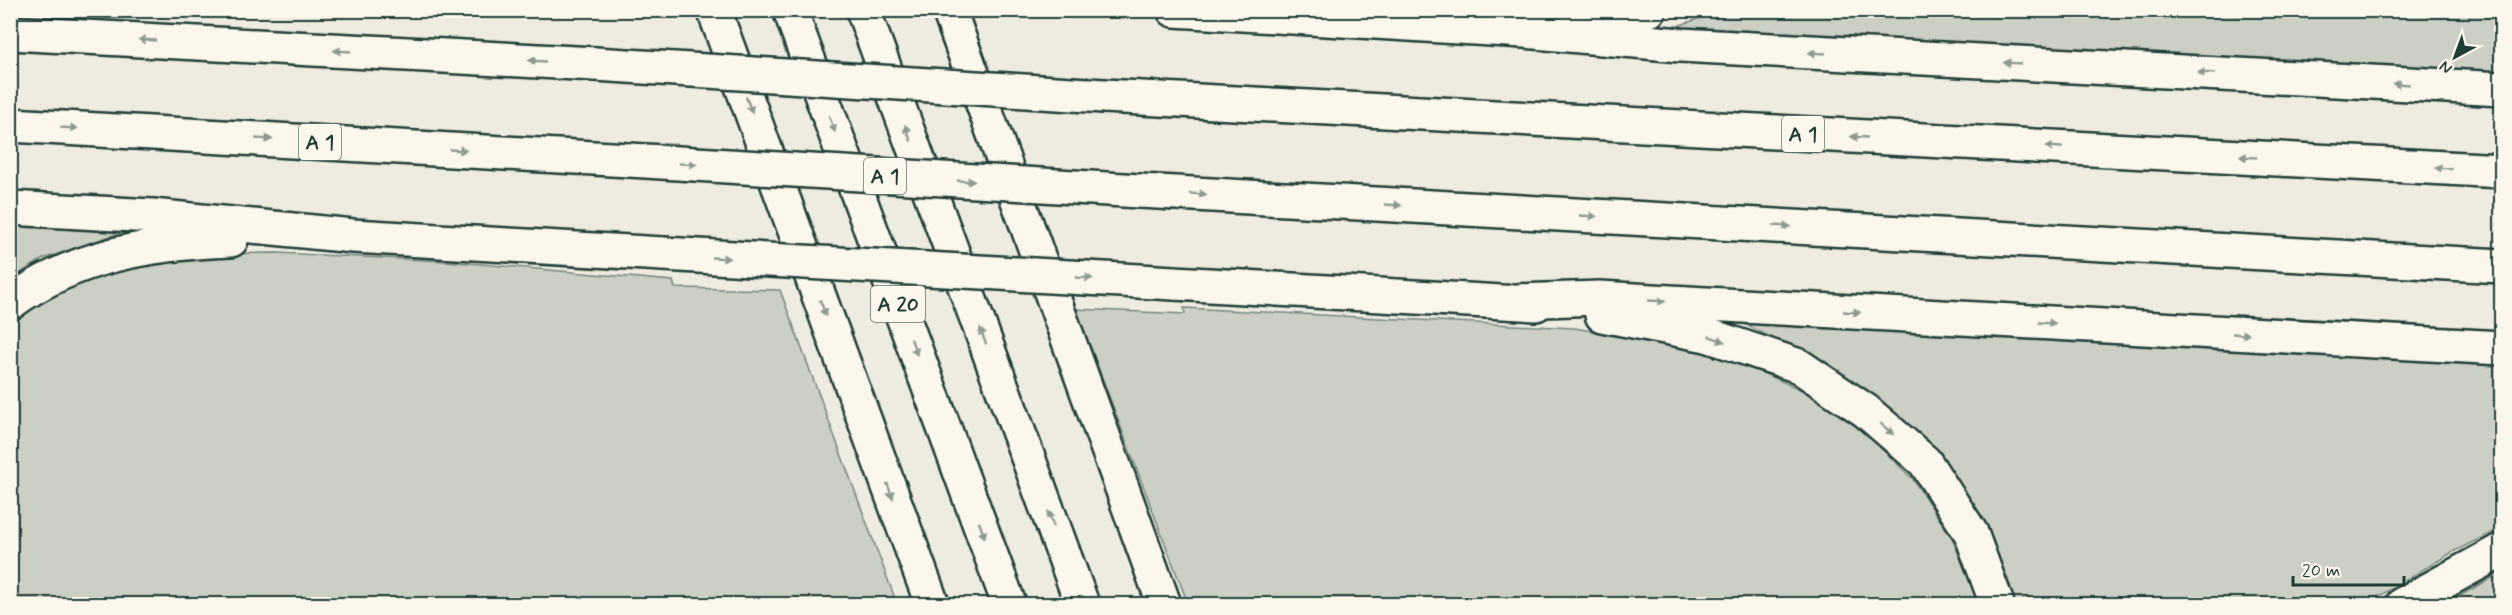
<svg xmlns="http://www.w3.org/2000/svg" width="2512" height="615" font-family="Mynerve,sans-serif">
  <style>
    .green { fill: #cbcfc4; stroke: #75867c; stroke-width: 1.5 }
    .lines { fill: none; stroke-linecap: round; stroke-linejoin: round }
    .motorway-casing { stroke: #1f3d34; stroke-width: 38 }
    .motorway { stroke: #fbf7ec; stroke-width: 33 }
    .motorway-bridge-casing { stroke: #1f3d34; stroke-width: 38; stroke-linecap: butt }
    .motorway-bridge { stroke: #fbf7ec; stroke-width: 33 }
    .oneway { fill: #8d9a90 }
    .labels { text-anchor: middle; stroke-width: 5; stroke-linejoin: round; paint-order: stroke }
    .shield { fill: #fbf7ec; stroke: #61756b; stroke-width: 1.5 }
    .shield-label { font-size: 21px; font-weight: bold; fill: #1f3d34 }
  </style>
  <rect width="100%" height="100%" fill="#eeece1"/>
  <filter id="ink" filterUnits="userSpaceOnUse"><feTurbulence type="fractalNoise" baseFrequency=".0167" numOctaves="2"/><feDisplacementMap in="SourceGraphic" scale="12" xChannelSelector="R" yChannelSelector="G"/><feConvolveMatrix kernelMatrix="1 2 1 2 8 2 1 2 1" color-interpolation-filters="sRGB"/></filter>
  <g filter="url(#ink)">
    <!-- green -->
    <g class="green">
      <path d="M1724,10L2501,11V75L1696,37L1680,25Z"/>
      <path d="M11,226L122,232L43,259L11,279Z"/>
      <path d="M277,253L446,261L673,281L675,288L780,290L897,604H11V321L41,297L104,268L177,254Z"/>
      <path d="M1184,308L1574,328L1665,342L1743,364L1820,398L1869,437L1912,478L1952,538L1979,604H1188L1076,309L1185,314Z"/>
      <path d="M1767,316L2501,366V528L2451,553L2366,604H2014L2010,585L1985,527L1880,402L1839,371L1746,325Z"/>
      <path d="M2501,573V604H2445Z"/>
    </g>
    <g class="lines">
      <!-- motorway casing -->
      <g class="motorway-casing">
        <g id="motorway">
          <path d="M714,10L932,604"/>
          <path d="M790,10L1009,604"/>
          <path d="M863,10L1082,604"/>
          <path d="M949,10L1164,604"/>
          <path d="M1174,10L1524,31L1680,45L2502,89"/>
          <path d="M1576,23L1649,10"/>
          <path d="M10,33L595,64"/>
          <path d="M1104,96L2502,171"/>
          <path d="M10,125L629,160"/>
          <path d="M1140,191L2502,266"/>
          <path d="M10,208L152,216L353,236L663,254"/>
          <path d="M1174,283L1536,304"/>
          <path d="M1515,301L1599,298L2502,348"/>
          <path d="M10,303C74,255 153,243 231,240"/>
          <path d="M1602,315L1707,335L1799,366L1866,411L1925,462L1971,533L1997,604"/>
          <path d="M2403,604L2502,550"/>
        </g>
      </g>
      <!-- motorway -->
      <use href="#motorway" class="motorway"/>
      <!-- motorway-bridge casing -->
      <g class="motorway-bridge-casing">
        <g id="motorway-bridge">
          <path d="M595,64L1104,96"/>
          <path d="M629,160L1140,191"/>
          <path d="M663,254L1174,283"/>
        </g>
      </g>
      <!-- motorway-bridge -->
      <use href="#motorway-bridge" class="motorway-bridge"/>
    </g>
    <!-- one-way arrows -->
    <defs><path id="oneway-solid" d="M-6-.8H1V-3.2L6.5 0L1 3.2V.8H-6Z" transform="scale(1.5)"/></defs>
    <g class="oneway">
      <use href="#oneway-solid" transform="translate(147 40) rotate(-177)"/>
      <use href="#oneway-solid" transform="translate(342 51) rotate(-177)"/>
      <use href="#oneway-solid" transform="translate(1817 53) rotate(-177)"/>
      <use href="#oneway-solid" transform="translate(537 61) rotate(-177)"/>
      <use href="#oneway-solid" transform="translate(2012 63) rotate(-177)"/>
      <use href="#oneway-solid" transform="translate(2206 73) rotate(-177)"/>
      <use href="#oneway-solid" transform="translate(2401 84) rotate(-177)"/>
      <use href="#oneway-solid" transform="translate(749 105) rotate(70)"/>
      <use href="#oneway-solid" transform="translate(832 124) rotate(70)"/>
      <use href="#oneway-solid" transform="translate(69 128) rotate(3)"/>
      <use href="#oneway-solid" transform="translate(908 133) rotate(-110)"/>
      <use href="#oneway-solid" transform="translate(1859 137) rotate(-177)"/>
      <use href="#oneway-solid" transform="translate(264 139) rotate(3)"/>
      <use href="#oneway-solid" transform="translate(2054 147) rotate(-177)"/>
      <use href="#oneway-solid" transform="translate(458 150) rotate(3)"/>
      <use href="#oneway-solid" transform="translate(2248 157) rotate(-177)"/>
      <use href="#oneway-solid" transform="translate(688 164) rotate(3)"/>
      <use href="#oneway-solid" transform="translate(2443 168) rotate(-177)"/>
      <use href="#oneway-solid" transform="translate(966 181) rotate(3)"/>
      <use href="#oneway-solid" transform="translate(1198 194) rotate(3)"/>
      <use href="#oneway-solid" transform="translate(1393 205) rotate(3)"/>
      <use href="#oneway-solid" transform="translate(1588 216) rotate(3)"/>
      <use href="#oneway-solid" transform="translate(1782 226) rotate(3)"/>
      <use href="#oneway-solid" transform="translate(721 258) rotate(3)"/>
      <use href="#oneway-solid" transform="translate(1084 278) rotate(3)"/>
      <use href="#oneway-solid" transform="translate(1657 301) rotate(3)"/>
      <use href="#oneway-solid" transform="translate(823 308) rotate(70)"/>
      <use href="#oneway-solid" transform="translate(1852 312) rotate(3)"/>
      <use href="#oneway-solid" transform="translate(2047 323) rotate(3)"/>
      <use href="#oneway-solid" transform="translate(2241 334) rotate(3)"/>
      <use href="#oneway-solid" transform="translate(983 336) rotate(-110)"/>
      <use href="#oneway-solid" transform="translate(1717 339) rotate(19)"/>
      <use href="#oneway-solid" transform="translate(914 347) rotate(70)"/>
      <use href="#oneway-solid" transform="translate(1887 429) rotate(41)"/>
      <use href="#oneway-solid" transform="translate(890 491) rotate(70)"/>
      <use href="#oneway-solid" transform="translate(1051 519) rotate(-110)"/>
      <use href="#oneway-solid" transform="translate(982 530) rotate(70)"/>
    </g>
  </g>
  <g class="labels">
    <!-- shield labels -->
    <g class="shield">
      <rect x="1782" y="116" width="42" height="36" rx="4.5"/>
      <rect x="299" y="124" width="42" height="36" rx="4.5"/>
      <rect x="864" y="158" width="42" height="36" rx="4.5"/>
      <rect x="871" y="286" width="54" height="36" rx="4.5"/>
    </g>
    <g class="shield-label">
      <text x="1803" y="141">A 1</text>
      <text x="320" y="149">A 1</text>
      <text x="885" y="183">A 1</text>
      <text x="898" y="311">A 20</text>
    </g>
  </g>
  <!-- margin -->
  <rect width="2512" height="615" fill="none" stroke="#fbf7ec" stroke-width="36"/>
  <rect x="18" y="18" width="2476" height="579" fill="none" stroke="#1f3d34" stroke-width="2" filter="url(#ink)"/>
  <!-- north arrow -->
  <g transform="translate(2455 57) rotate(221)" stroke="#fbf7ec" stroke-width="4.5" paint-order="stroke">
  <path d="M0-4.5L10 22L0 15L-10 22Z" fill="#1f3d34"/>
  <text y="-9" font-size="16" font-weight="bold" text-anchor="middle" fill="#1f3d34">N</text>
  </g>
  <!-- scale -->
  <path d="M2293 576v9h111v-9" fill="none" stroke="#1f3d34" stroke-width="3"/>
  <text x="2302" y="576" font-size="18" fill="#1f3d34" stroke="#fbf7ec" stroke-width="4.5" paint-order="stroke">20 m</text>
</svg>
